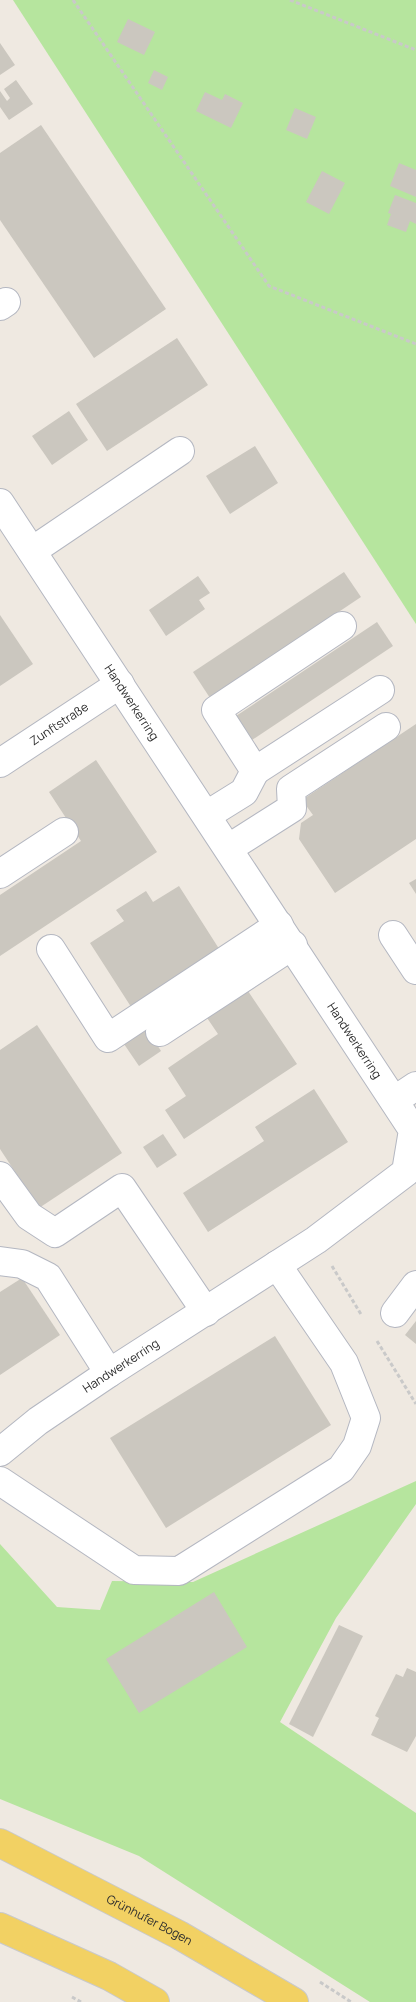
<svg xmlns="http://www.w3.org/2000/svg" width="416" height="2002" font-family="Manrope,sans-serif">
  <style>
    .green { fill: #b6e59e }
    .building { fill: #cbc7bf }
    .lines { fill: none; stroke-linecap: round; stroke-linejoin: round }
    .minor-casing { stroke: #b4b7c1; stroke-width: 30 }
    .major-casing { stroke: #c9c9c9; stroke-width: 30 }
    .path { stroke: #c9c9c9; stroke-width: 3; stroke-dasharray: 4 2.5; stroke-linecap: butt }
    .minor { stroke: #fff; stroke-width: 28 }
    .major { stroke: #f2d163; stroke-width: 28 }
    .labels { text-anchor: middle; stroke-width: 5; stroke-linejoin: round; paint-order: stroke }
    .street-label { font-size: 12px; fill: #2e2e2e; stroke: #fff }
  </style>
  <rect width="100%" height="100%" fill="#efe9e1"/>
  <!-- green -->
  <g class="green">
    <path d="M13,0H416V624Z"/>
    <path d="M416,1481V1504L336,1618L280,1722L416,1813V2002H370L139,1856L0,1799V1544L57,1607L100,1610L112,1581L193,1582Z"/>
  </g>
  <!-- building -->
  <g class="building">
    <path d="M128,19L155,32L144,55L117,42Z"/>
    <path d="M0,43L15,65L0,75Z"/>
    <path d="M154,70L168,77L162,90L148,83Z"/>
    <path d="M16,80L33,104L9,120L0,107V91L7,101L10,98L4,89Z"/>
    <path d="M205,92L222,100L225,94L243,103L231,128L196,111Z"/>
    <path d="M295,108L316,117L307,139L286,130Z"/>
    <path d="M41,125L166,309L94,358L0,220V153Z"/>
    <path d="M399,163L416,170V197L390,186Z"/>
    <path d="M322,171L345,183L329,214L306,202Z"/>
    <path d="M395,195L416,203V224L410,221L406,232L387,225L391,214L388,213Z"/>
    <path d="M177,338L208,385L107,451L76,404Z"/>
    <path d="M69,411L88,440L52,465L32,436Z"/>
    <path d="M255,446L278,483L230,514L206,476Z"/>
    <path d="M344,572L361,597L210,698L193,672Z"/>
    <path d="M198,576L210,593L199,600L205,609L166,636L149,610Z"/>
    <path d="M0,615L33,664L0,686Z"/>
    <path d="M377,622L393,646L252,740L236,716Z"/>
    <path d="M416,724V839L335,893L299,839L301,823L313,815L302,800Z"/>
    <path d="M96,760L157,852L0,956V895L81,841L49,792Z"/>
    <path d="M416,879V894L409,883Z"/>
    <path d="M179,886L223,955L135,1013L90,943L124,921L116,910L146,891L153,902Z"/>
    <path d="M244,985L297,1064L184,1139L165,1110L186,1096L168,1068L218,1034L203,1012Z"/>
    <path d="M37,1025L122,1153L39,1208L0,1149V1050Z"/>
    <path d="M147,1029L161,1051L139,1066L124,1044Z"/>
    <path d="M314,1089L348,1142L208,1232L183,1193L264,1141L255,1127Z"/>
    <path d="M163,1134L177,1155L157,1168L143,1147Z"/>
    <path d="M22,1278L60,1335L0,1375V1292Z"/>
    <path d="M416,1321V1344L405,1335Z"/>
    <path d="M275,1336L331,1425L166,1528L110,1438Z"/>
    <path d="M214,1592L247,1647L139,1713L106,1659Z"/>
    <path d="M339,1625L363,1636L313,1737L289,1724Z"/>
    <path d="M407,1668L416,1672V1736L407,1752L371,1735L379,1718L375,1716L396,1674L403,1677Z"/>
  </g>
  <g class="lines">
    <!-- minor casing -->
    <g class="minor-casing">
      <g id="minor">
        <path d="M0,306L6,302"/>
        <path id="s1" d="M0,503L413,1130L406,1172L316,1240L109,1373L38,1421L0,1452"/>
        <path d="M32,551L180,451"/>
        <path id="s2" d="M0,763L120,684"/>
        <path d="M255,771L380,690"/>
        <path d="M207,815L244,792L255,771L216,710L342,626"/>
        <path d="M229,848L292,808L291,789L386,727"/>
        <path d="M0,874L64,832"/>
        <path d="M393,935L416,970"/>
        <path d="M51,949L108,1038L279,925"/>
        <path d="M160,1032L293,945"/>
        <path d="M395,1100L416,1086"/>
        <path d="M0,1176L29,1216L55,1233L122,1188L206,1312"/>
        <path d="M0,1261L22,1264L48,1277L109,1373"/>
        <path d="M395,1313L416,1285"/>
        <path d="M0,1481L134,1570L179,1571L341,1469L357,1446L366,1418L344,1363L277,1265"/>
      </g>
    </g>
    <!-- major casing -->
    <g class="major-casing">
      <g id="major">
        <path id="s3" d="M0,1843L179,1935L294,2002"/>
        <path d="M0,1927L109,1976L155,2002"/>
      </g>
    </g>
    <!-- path -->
    <g class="path">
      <path d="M73,0L269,286L416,344"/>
      <path d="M290,0L416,50"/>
      <path d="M332,1266L362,1316"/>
      <path d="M377,1341L416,1404"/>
      <path d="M320,1982L351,2002"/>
      <path d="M72,1997L81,2002"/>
    </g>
    <!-- minor -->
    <use href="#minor" class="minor"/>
    <!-- major -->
    <use href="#major" class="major"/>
  </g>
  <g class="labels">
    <!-- street labels -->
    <g class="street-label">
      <text dy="4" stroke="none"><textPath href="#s1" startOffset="239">Handwerkerring</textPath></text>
      <text dy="4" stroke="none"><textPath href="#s2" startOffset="71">Zunftstraße</textPath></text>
      <text dy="4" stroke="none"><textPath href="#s1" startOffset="644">Handwerkerring</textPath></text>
      <text transform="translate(121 1366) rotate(-33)" y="4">Handwerkerring</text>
      <text dy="4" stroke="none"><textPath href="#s3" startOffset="168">Grünhufer Bogen</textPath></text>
    </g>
  </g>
</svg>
